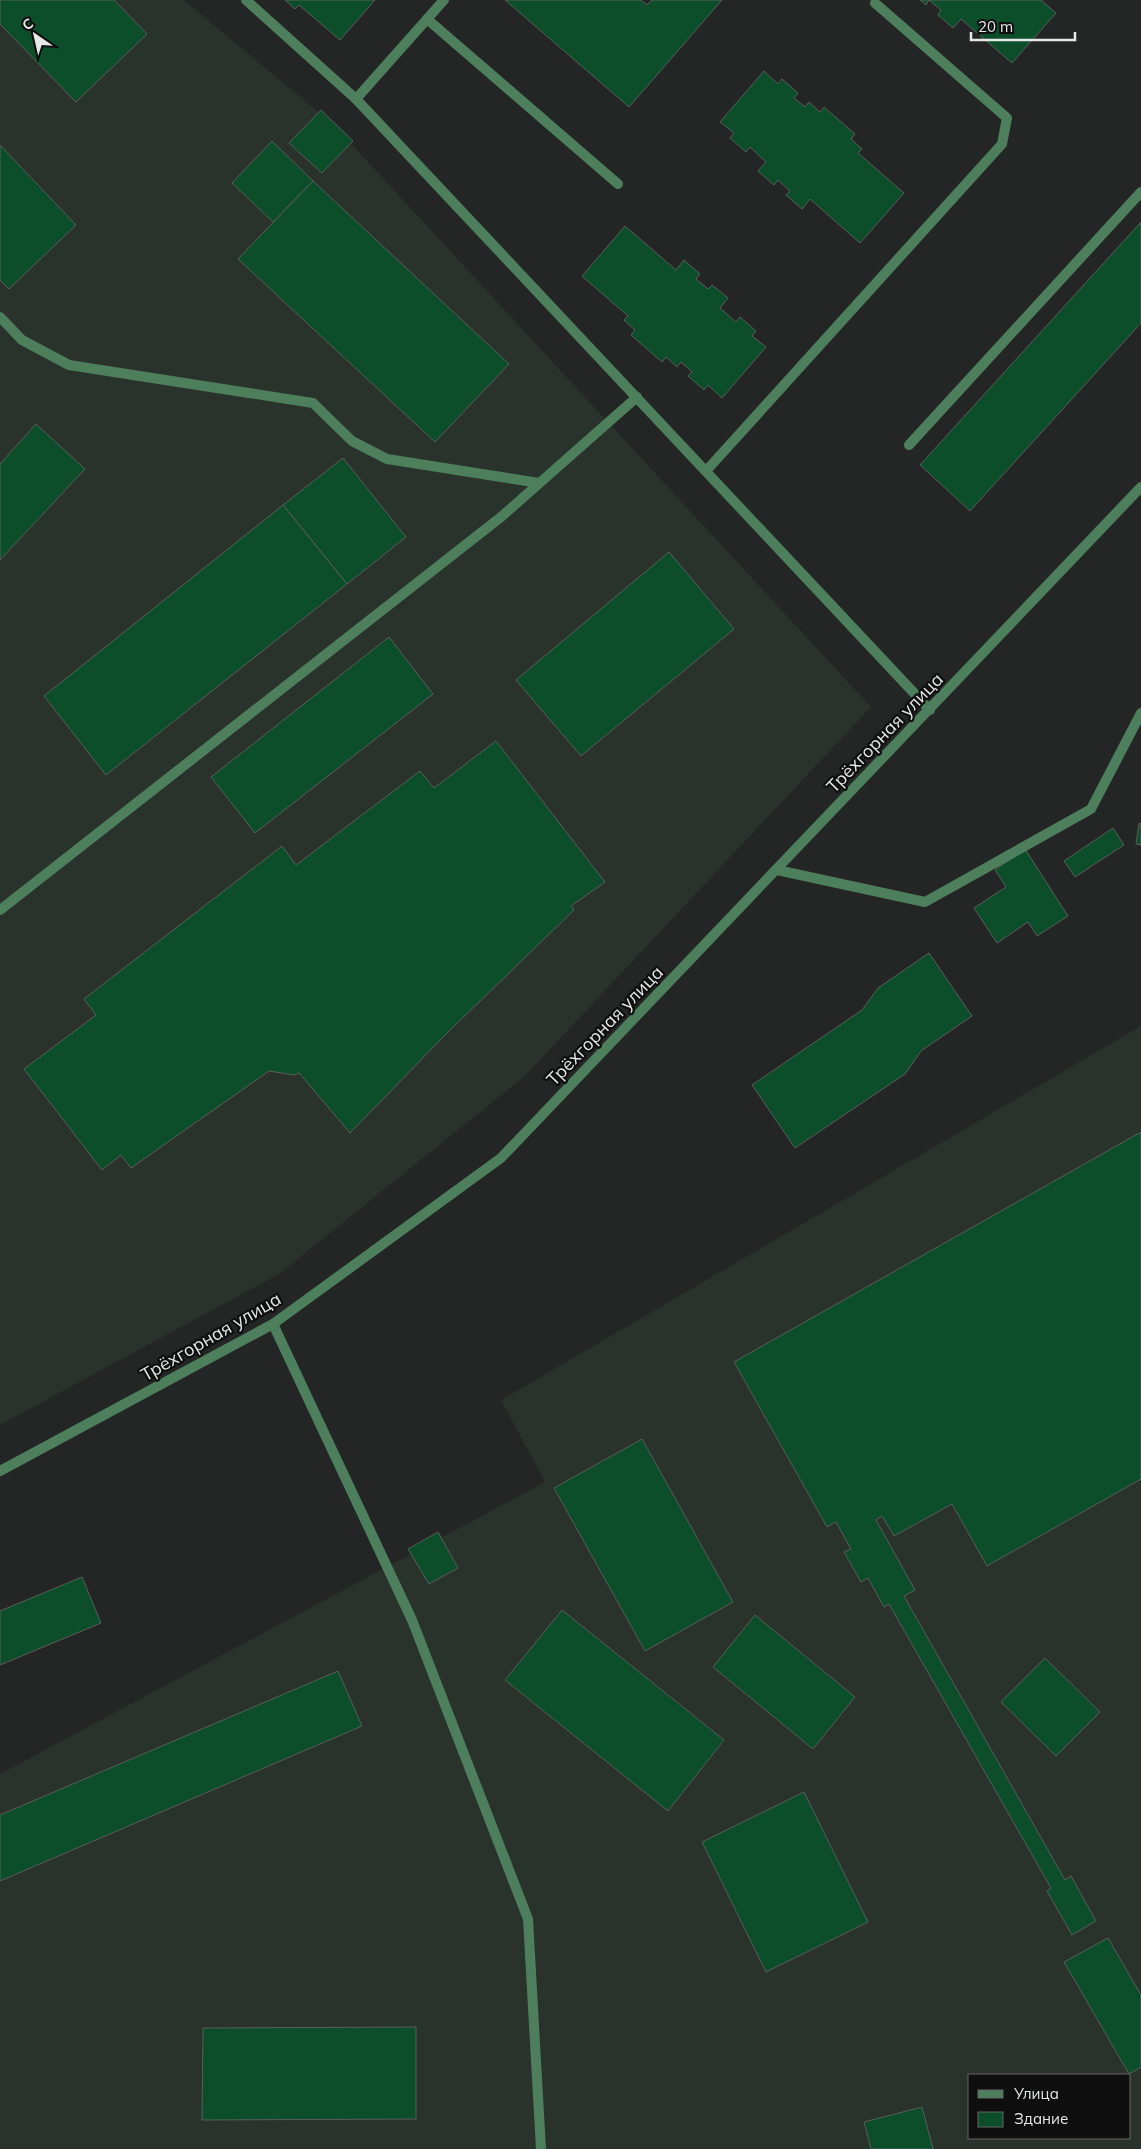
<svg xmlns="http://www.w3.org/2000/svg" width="1141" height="2149" font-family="Mulish,sans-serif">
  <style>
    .built { fill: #2a322c; fill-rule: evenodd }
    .building { fill: #0b4e29; stroke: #5b5e5c }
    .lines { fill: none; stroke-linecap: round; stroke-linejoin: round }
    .service { stroke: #4d7f5c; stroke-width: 10 }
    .minor { stroke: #4d7f5c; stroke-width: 10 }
    .labels { text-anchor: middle; stroke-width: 4.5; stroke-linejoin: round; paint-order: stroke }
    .street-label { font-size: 18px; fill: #e7e9e8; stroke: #0e0f0e }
  </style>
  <rect width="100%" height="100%" fill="#232624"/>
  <!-- built -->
  <g class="built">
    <path d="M0,0H184L333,124L871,707L524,1077L279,1274L0,1425Z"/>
    <path d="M1141,1026V2149H0V1774L545,1482L501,1400ZM970,2075H1130V2138H970Z"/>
  </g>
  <!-- building -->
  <g class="building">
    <path d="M0,0H114L147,34L76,102L0,24Z"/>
    <path d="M285,0H375L340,40L299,5L295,9Z"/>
    <path d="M505,0H641L647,5L652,0H722L629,107Z"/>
    <path d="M920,0H1041L1056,13L1012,63L961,19L953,28L938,15L941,10L929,0L926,5Z"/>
    <path d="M764,71L778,84L782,79L798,93L794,98L805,107L809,102L820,112L824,107L855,134L851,139L862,149L858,153L904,193L860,243L810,199L802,209L786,195L790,191L778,180L774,185L758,171L766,162L750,147L746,152L730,138L734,133L720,122Z"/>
    <path d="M321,110L353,141L322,173L289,143Z"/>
    <path d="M272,141L313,181L273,222L232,183Z"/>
    <path d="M0,145L76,225L9,289L0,280Z"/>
    <path d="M313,181L509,364L435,442L238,259Z"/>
    <path d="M1141,222V323L970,511L920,465Z"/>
    <path d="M625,226L676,270L684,260L700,274L696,279L708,289L712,285L728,298L720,308L736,322L740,317L756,331L752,336L766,347L722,398L708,385L704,390L688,376L692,372L681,362L677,367L666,357L662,362L631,335L635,330L624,320L628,316L582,276Z"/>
    <path d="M36,424L85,469L0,560V464Z"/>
    <path d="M343,458L406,537L347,584L283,505Z"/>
    <path d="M283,505L347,584L106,775L44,696Z"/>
    <path d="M669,552L734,629L581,756L516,680Z"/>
    <path d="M389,637L433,694L255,833L211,777Z"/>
    <path d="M496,741L605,882L571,906L574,910L447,1033L350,1133L299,1073L295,1075L269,1071L131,1168L121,1155L102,1170L24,1069L96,1015L84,999L282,846L296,865L420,771L434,788Z"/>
    <path d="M1139,823L1141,824V845L1136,844Z"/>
    <path d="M1113,828L1124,845L1075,877L1064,861Z"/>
    <path d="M1025,849L1068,916L1037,936L1028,922L997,943L974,908L1006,887L995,870Z"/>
    <path d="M929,953L972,1016L921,1051L905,1074L795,1148L752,1085L862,1010L878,988Z"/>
    <path d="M1141,1132V1479L987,1566L952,1504L894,1536L882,1516L876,1520L915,1590L904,1596L1065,1880L1071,1876L1096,1921L1072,1935L1047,1891L1051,1888L889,1604L884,1607L868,1578L861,1582L844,1552L851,1549L836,1522L827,1527L734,1362Z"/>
    <path d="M642,1439L733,1602L645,1651L554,1488Z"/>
    <path d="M438,1532L458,1568L429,1584L408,1549Z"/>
    <path d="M82,1577L101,1623L0,1665V1611Z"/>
    <path d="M562,1610L724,1740L668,1811L505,1680Z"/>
    <path d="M755,1615L855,1697L813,1749L713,1667Z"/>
    <path d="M1045,1658L1100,1712L1056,1756L1001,1702Z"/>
    <path d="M338,1671L362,1726L0,1881V1815Z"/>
    <path d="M804,1792L868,1922L766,1972L702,1842Z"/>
    <path d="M1108,1938L1141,1995V2067L1129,2074L1064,1962Z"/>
    <path d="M416,2027V2119L202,2120L203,2028Z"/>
    <path d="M922,2107L933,2149H871L864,2122Z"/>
  </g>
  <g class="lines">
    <!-- service -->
    <g class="service">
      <path d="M427,19L618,184"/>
      <path d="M356,99L444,0"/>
      <path d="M0,317L22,340L69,365L313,403L352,441L387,459L539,483"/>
      <path d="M909,445L1141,192"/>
      <path d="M706,471L1002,144L1007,118L875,3"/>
      <path d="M777,870L925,902L1091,809L1141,713"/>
      <path d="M0,910L501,517L637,397"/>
      <path d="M273,1324L412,1620L528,1919L541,2149"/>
    </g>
    <!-- minor -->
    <g class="minor">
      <path d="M246,0L356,99L930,710"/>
      <path d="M0,1471L273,1324L501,1158L1141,487"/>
    </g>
  </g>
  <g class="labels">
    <!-- street labels -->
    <g class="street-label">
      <text transform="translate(885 733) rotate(-46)" y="6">Трёхгорная улица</text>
      <text transform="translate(605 1026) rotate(-46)" y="6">Трёхгорная улица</text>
      <text transform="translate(211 1337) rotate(-30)" y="6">Трёхгорная улица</text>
    </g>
  </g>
  <!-- legend -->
  <rect x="968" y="2074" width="162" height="65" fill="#0e0f0e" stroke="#656665"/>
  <rect x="978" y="2090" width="25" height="8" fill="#4d7f5c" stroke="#656665"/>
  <text x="1014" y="2099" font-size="15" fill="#e7e9e8">Улица</text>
  <rect x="978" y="2112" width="25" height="15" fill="#0b4e29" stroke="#656665"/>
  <text x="1014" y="2124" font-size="15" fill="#e7e9e8">Здание</text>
  <!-- north arrow -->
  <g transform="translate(35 35) rotate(326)" stroke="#0e0f0e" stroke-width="4" paint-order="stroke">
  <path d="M0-4L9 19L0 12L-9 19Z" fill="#e7e9e8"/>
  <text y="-8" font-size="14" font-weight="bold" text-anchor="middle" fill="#e7e9e8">С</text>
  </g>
  <!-- scale -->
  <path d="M971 32v8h104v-8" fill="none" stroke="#e7e9e8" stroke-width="2.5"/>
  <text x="978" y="32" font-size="15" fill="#e7e9e8" stroke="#0e0f0e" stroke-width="4" paint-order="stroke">20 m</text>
</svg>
